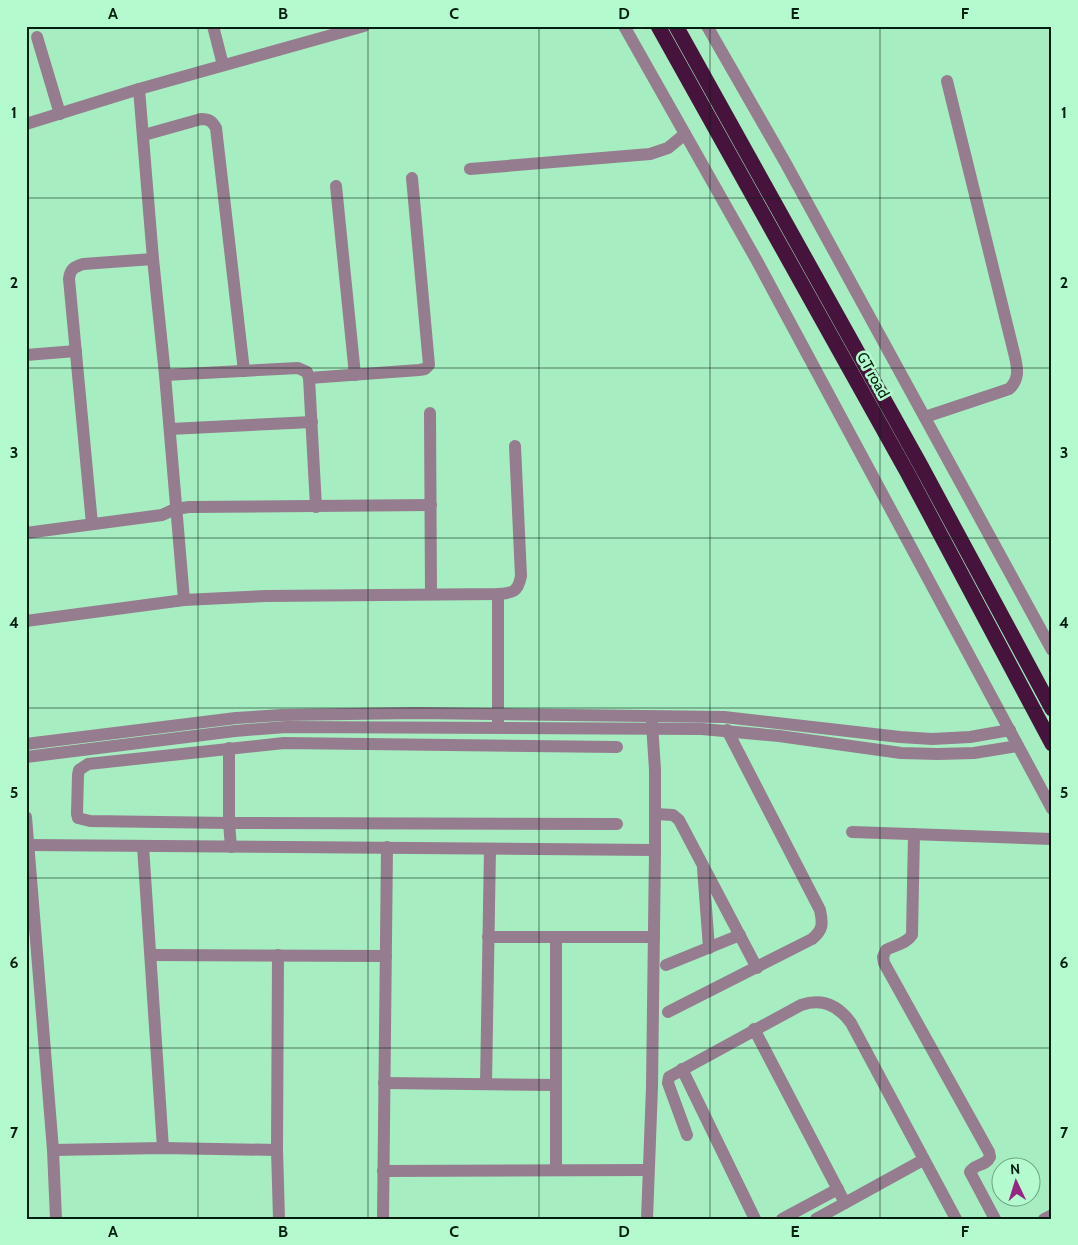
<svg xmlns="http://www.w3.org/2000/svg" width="1078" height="1245" font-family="Cabin,sans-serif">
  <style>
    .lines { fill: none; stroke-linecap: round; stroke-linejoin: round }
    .minor { stroke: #967c8f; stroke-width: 12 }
    .highway { stroke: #45133b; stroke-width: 15 }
    .grid { fill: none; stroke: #011e0e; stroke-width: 1; stroke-opacity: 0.55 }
    .labels { text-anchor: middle; stroke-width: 5; stroke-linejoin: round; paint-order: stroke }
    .street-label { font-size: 15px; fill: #011e0e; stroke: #b3fbce }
    .neatline { fill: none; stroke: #011e0e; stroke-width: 2 }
    .grid-label { font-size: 16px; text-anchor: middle; font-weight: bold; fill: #011e0e }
  </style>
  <rect width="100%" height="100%" fill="#a6eec1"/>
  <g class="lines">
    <!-- minor -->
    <g class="minor">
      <path d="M213,26L223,65"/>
      <path d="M624,26L757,261L1052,809"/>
      <path d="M707,26L785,162L1052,650"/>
      <path d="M37,37L60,114"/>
      <path d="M139,89L153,259L165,375L184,600"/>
      <path d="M26,124L139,89L364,26"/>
      <path d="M144,135L201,119C209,119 212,121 216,128L244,371"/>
      <path d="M470,169L650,154L668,148L685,134"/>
      <path d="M336,186L355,375"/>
      <path d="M26,355L76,351"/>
      <path d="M165,375L298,368L307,372L309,378L316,507"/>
      <path d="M309,378L419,370L425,369L429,365L412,178"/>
      <path d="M430,413L431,594"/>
      <path d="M925,417L1009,389C1019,380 1018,370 1015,357L947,81"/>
      <path d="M170,429L312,422"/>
      <path d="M92,524L69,279C70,269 74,267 83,264L153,259"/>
      <path d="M26,533L162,515L175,509L189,507L431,505"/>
      <path d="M498,594V722"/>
      <path d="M26,621L184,600L266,596L498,594C513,593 518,592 521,576L515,446"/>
      <path d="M26,744L236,718L282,715L417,713L724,717L900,737L932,739L970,737L1010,730"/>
      <path d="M229,748V823L231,847"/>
      <path d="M26,757L235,731L286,727L702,729L779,736L901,753L938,754L974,753L1018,746"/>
      <path d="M655,814L673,815L679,820L757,968"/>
      <path d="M26,817L53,1150L56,1219"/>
      <path d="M617,824L229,823L90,821L78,818L77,814L78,775L79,770L88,764L284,743L617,747"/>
      <path d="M852,832L1052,839"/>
      <path d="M914,834L912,935C906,944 895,945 886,950L883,957L884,963L989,1152L990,1157C986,1166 974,1164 970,1172L995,1219"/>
      <path d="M28,845L655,850"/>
      <path d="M143,846L163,1148"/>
      <path d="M703,868L709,948"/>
      <path d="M488,937H654"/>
      <path d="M556,937V1170"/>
      <path d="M151,955L386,956"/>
      <path d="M278,955L277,1150L279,1219"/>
      <path d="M666,965L740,935"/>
      <path d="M668,1012L812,939C823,930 823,924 820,910L727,730"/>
      <path d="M754,1029L845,1203"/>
      <path d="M682,1069L755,1219"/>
      <path d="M384,1083L556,1085"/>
      <path d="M486,1084L490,849"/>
      <path d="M687,1135L668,1083L669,1077L801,1005C822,998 838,1005 851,1023L956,1219"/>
      <path d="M53,1150L163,1148L277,1150"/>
      <path d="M383,1171L648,1170"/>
      <path d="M383,1219L387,847"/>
      <path d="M647,1219L652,1087L655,850V770L652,723"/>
      <path d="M782,1219L838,1189"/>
      <path d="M816,1219L923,1160"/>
      <path d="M1044,1219L1052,1215"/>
    </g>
    <!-- highway -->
    <g class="highway">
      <path d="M658,26L907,472L1052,744"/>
      <path d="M676,26L920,464L1052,709"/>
    </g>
  </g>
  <!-- grid -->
  <path class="grid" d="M198,26V1219M368,26V1219M539,26V1219M710,26V1219M880,26V1219M26,198H1052M26,368H1052M26,538H1052M26,708H1052M26,878H1052M26,1048H1052"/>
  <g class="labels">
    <!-- street labels -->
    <g class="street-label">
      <text transform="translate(873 375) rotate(61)" y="5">GT road</text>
    </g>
  </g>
  <!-- border -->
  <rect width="1078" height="1245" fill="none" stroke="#b3fbce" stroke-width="55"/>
  <!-- north arrow -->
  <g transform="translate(1016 1182) rotate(356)"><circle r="24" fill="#b3fbce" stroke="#6ca381"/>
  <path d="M0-4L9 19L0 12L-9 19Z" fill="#972582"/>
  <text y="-8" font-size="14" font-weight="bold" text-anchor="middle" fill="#011e0e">N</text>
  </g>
  <rect x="28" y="28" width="1022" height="1190" class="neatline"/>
  <g class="grid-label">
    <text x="113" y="19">A</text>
    <text x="283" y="19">B</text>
    <text x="454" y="19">C</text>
    <text x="624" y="19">D</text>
    <text x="795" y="19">E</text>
    <text x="965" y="19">F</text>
    <text x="14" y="118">1</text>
    <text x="1064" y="118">1</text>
    <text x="14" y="288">2</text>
    <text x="1064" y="288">2</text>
    <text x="14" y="458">3</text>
    <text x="1064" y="458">3</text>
    <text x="14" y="628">4</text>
    <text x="1064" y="628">4</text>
    <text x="14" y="798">5</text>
    <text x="1064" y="798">5</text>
    <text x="14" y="968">6</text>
    <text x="1064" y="968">6</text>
    <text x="14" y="1138">7</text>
    <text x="1064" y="1138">7</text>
    <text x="113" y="1237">A</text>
    <text x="283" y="1237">B</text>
    <text x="454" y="1237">C</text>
    <text x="624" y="1237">D</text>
    <text x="795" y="1237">E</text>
    <text x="965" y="1237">F</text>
  </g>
</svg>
